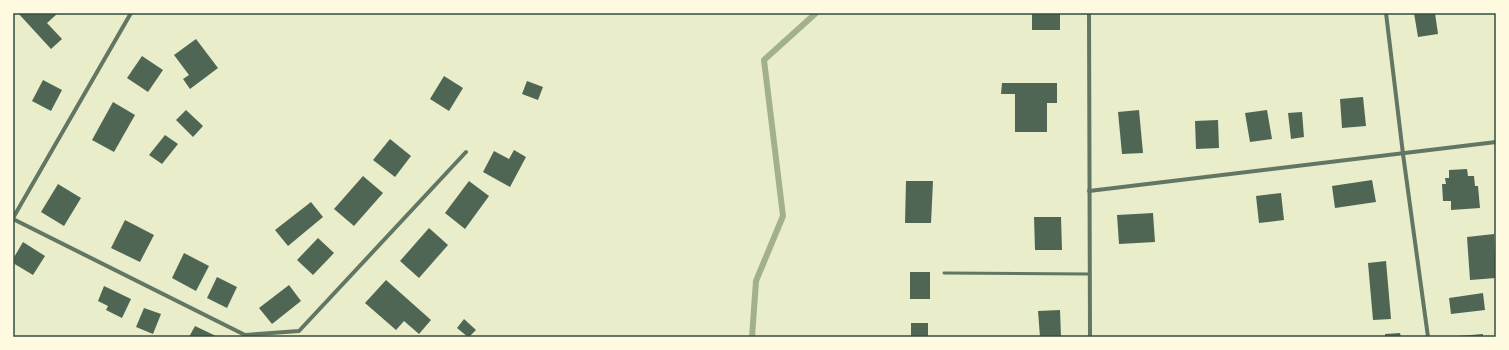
<svg xmlns="http://www.w3.org/2000/svg" width="1509" height="350" font-family="Mulish,sans-serif">
  <style>
    .lines { fill: none; stroke-linecap: round; stroke-linejoin: round }
    .stream { stroke: #a3b18a; stroke-width: 6 }
    .building { fill: #4f6655 }
    .service { stroke: #617663; stroke-width: 3 }
    .minor { stroke: #617663; stroke-width: 4 }
    .neatline { fill: none; stroke: #344e41; stroke-width: 1.5 }
  </style>
  <rect width="100%" height="100%" fill="#e9edc9"/>
  <g class="lines">
    <!-- stream -->
    <path class="stream" d="M752,337L756,281L783,216L764,60L816,13"/>
  </g>
  <!-- building -->
  <g class="building">
    <path d="M18,13H56L57,14L47,23L62,39L51,49Z"/>
    <rect x="1032" y="13" width="28" height="17"/>
    <path d="M1414,13H1435L1438,34L1418,37Z"/>
    <path d="M196,39L218,68L190,89L183,79L189,75L174,55Z"/>
    <path d="M142,56L163,70L148,92L127,78Z"/>
    <path d="M444,76L463,88L449,111L430,99Z"/>
    <path d="M43,80L62,90L51,111L32,101Z"/>
    <path d="M527,81L543,87L538,100L522,94Z"/>
    <path d="M1002,83H1057V103H1047V132H1015V94H1001Z"/>
    <path d="M1363,97L1366,126L1342,128L1340,99Z"/>
    <path d="M113,102L135,115L114,152L92,140Z"/>
    <path d="M186,110L203,126L193,137L176,120Z"/>
    <path d="M1139,110L1143,153L1122,154L1118,112Z"/>
    <path d="M1267,110L1272,139L1250,142L1245,113Z"/>
    <path d="M1302,112L1304,137L1291,139L1288,113Z"/>
    <path d="M1218,120L1219,148L1196,149L1195,121Z"/>
    <path d="M165,135L178,144L162,164L149,155Z"/>
    <path d="M390,139L411,156L395,177L373,160Z"/>
    <path d="M514,150L526,157L510,187L483,172L494,151L509,159Z"/>
    <path d="M1467,169L1468,176H1474L1475,186H1478L1480,208L1451,210V201H1443L1442,184H1446L1445,178H1449V170Z"/>
    <path d="M363,176L383,193L354,226L334,209Z"/>
    <path d="M1372,180L1376,202L1335,208L1332,186Z"/>
    <path d="M469,181L489,196L465,229L445,213Z"/>
    <path d="M906,181H933L931,223H905Z"/>
    <path d="M58,184L81,198L64,226L41,212Z"/>
    <path d="M1281,193L1284,220L1259,223L1256,196Z"/>
    <path d="M311,202L323,217L288,246L275,230Z"/>
    <path d="M1153,213L1155,242L1119,244L1117,215Z"/>
    <path d="M1034,217H1061L1062,250H1035Z"/>
    <path d="M125,220L154,235L140,262L111,248Z"/>
    <path d="M429,228L448,245L419,278L400,261Z"/>
    <path d="M1494,234L1496,278L1470,280L1467,237Z"/>
    <path d="M318,238L334,253L313,275L297,260Z"/>
    <path d="M23,242L45,256L33,275L13,263V259Z"/>
    <path d="M184,253L209,266L196,291L172,278Z"/>
    <path d="M1386,261L1391,319L1373,320L1368,263Z"/>
    <rect x="910" y="272" width="20" height="27"/>
    <path d="M217,277L237,287L227,308L207,298Z"/>
    <path d="M386,280L431,320L419,334L404,321L396,330L365,303Z"/>
    <path d="M289,285L301,301L272,324L259,308Z"/>
    <path d="M104,286L131,299L122,318L106,310L108,306L98,301Z"/>
    <path d="M1483,293L1485,310L1451,314L1449,298Z"/>
    <path d="M144,308L161,314L153,334L136,327Z"/>
    <path d="M1060,310L1061,337H1040L1038,311Z"/>
    <path d="M464,319L476,330L469,337H468L457,328Z"/>
    <rect x="911" y="323" width="17" height="14"/>
    <path d="M195,326L218,337H189Z"/>
    <path d="M1400,333L1401,337H1385V334Z"/>
    <path d="M1483,334V337H1458V336Z"/>
  </g>
  <g class="lines">
    <!-- service -->
    <path class="service" d="M944,273L1090,274"/>
    <!-- minor -->
    <g class="minor">
      <path d="M1089,13L1090,337"/>
      <path d="M1386,13L1403,154L1428,337"/>
      <path d="M1089,191L1496,142"/>
      <path d="M13,218L131,13"/>
      <path d="M13,219L245,335L299,331L466,152"/>
    </g>
  </g>
  <!-- border -->
  <rect width="1509" height="350" fill="none" stroke="#fefae0" stroke-width="28"/>
  <rect x="14" y="14" width="1481" height="322" class="neatline"/>
</svg>
